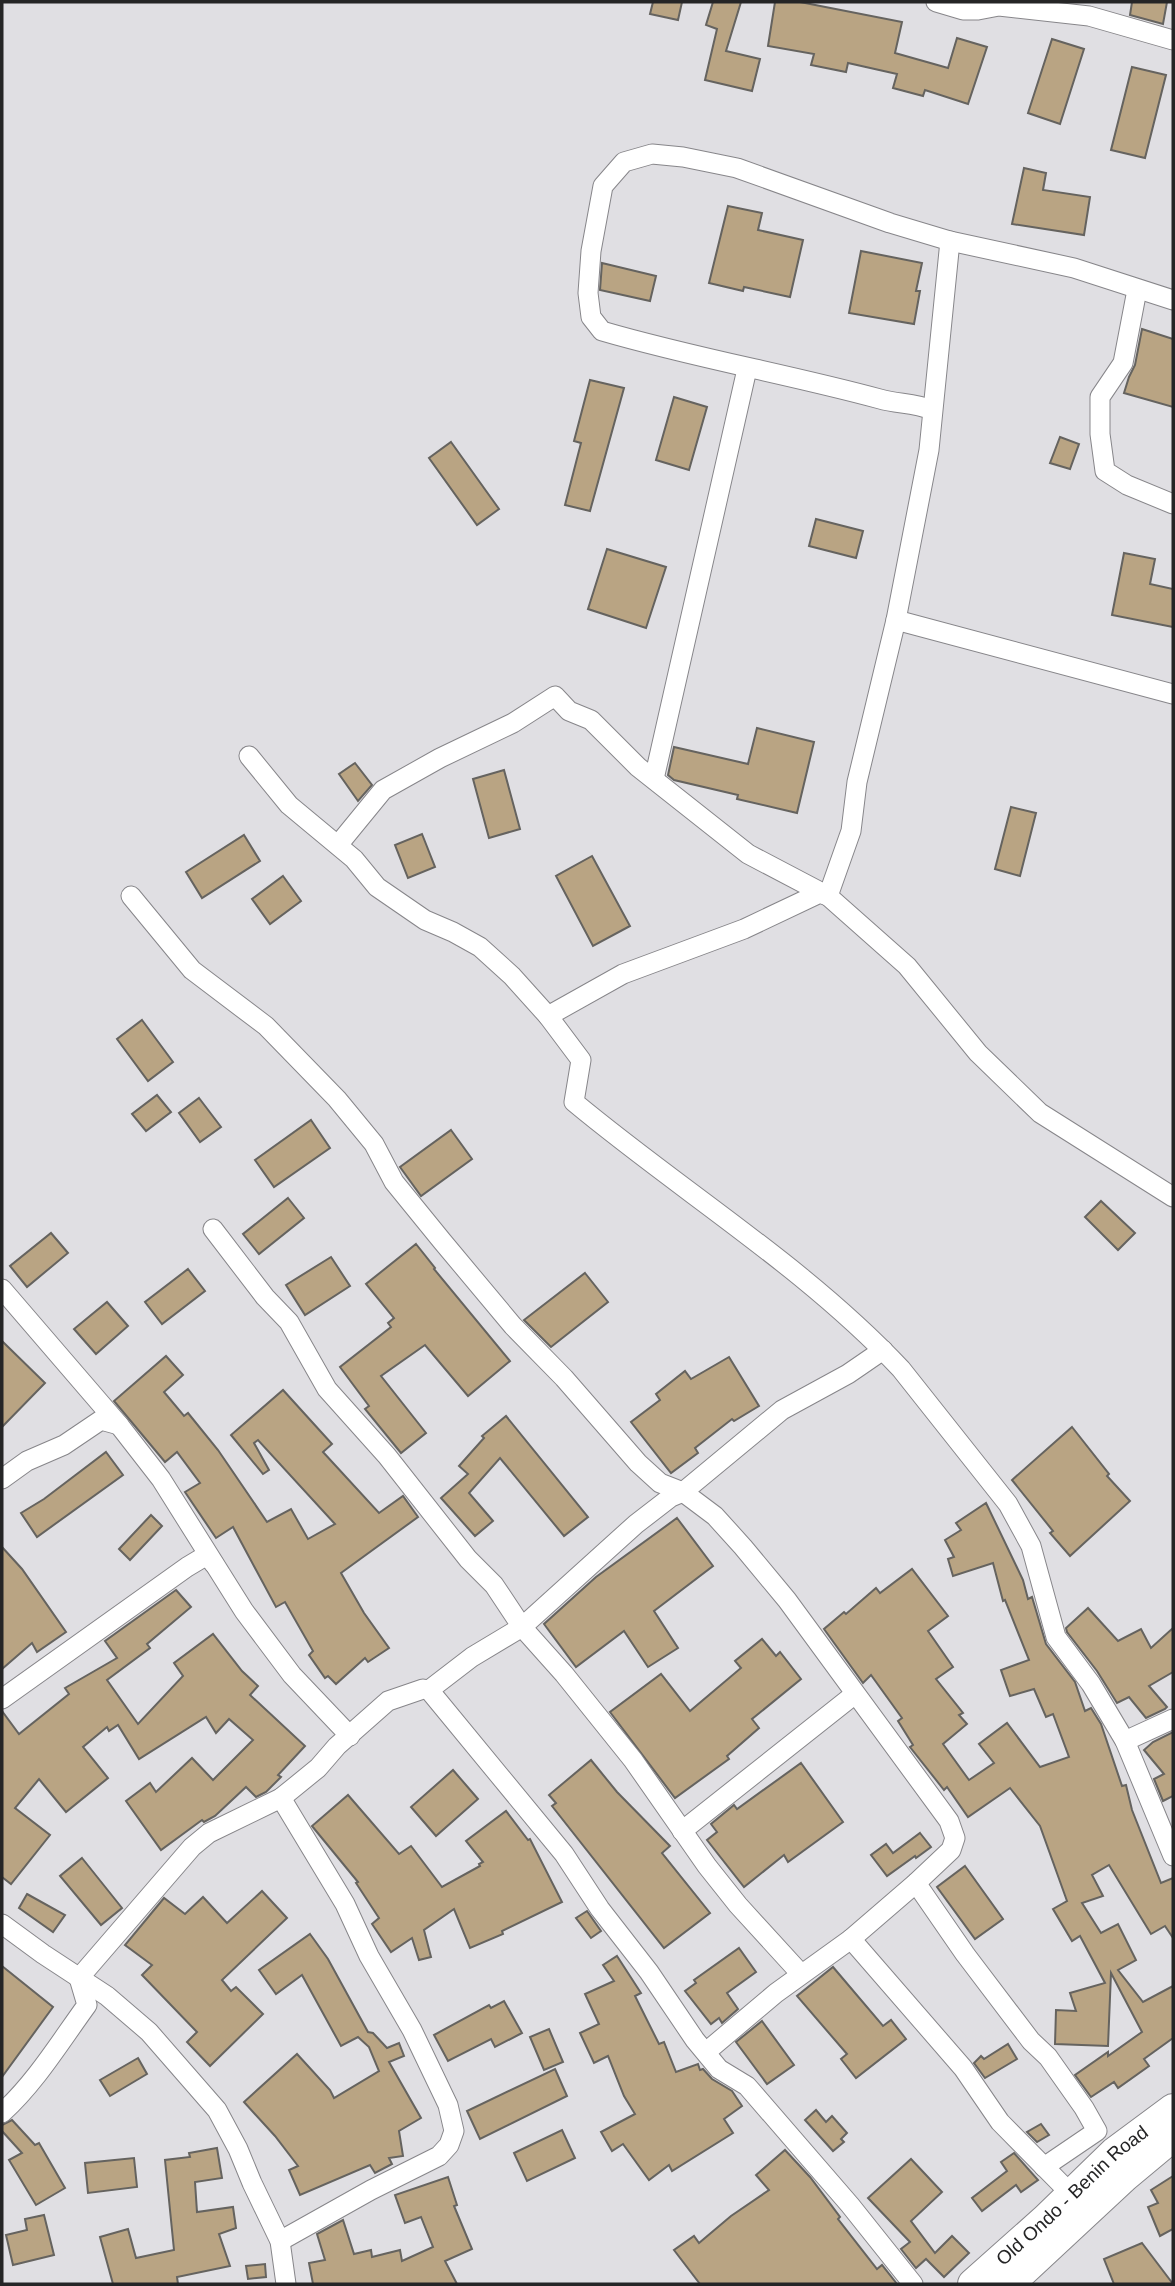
<svg xmlns="http://www.w3.org/2000/svg" width="1175" height="2286" font-family="Arial,sans-serif">
  <style>
    .building { fill: #b9a483; stroke: #65635f; stroke-width: 2 }
    .lines { fill: none; stroke-linecap: round; stroke-linejoin: round }
    .street-casing { stroke: #87868a; stroke-width: 21 }
    .primary-casing { stroke: #87868a; stroke-width: 32 }
    .street { stroke: #fff; stroke-width: 19 }
    .primary { stroke: #fff; stroke-width: 30 }
    .labels { text-anchor: middle; stroke-width: 5; stroke-linejoin: round; paint-order: stroke }
    .street-label { font-size: 19px; fill: #252526; stroke: #fff }
  </style>
  <rect width="100%" height="100%" fill="#e0dfe3"/>
  <!-- building -->
  <g class="building">
    <path d="M653,2H682L678,20L650,14Z"/>
    <path d="M713,2H741L726,51L760,59L752,91L705,80L717,29L706,25Z"/>
    <path d="M775,2H800L902,22L895,53L948,68L957,38L987,47L968,104L925,90L923,96L893,88L897,74L848,63L846,72L811,65L814,54L768,46Z"/>
    <path d="M1132,2H1167L1163,24L1130,15Z"/>
    <path d="M1052,39L1084,49L1060,124L1028,113Z"/>
    <path d="M1132,67L1166,75L1145,158L1111,150Z"/>
    <path d="M1024,168L1046,173L1043,190L1090,197L1084,235L1012,224Z"/>
    <path d="M728,206L762,213L758,230L803,240L790,297L744,287L743,291L709,283Z"/>
    <path d="M861,251L922,263L916,291H920L914,324L849,313Z"/>
    <path d="M602,263L656,276L650,301L600,290Z"/>
    <path d="M1142,329L1173,339V407L1124,393L1129,377L1135,365Z"/>
    <path d="M590,380L624,388L590,511L565,505L581,443L574,441Z"/>
    <path d="M674,397L707,407L689,470L656,460Z"/>
    <path d="M1060,437L1079,444L1070,469L1050,463Z"/>
    <path d="M451,442L499,509L477,525L429,458Z"/>
    <path d="M816,519L863,531L856,558L809,546Z"/>
    <path d="M607,549L666,567L646,628L588,609Z"/>
    <path d="M1124,553L1155,559L1150,584L1173,589V627L1112,615Z"/>
    <path d="M757,728L814,742L797,813L737,799L738,795L674,780L668,775L674,747L748,764Z"/>
    <path d="M355,763L372,785L358,801L339,774Z"/>
    <path d="M504,770L520,829L489,838L473,779Z"/>
    <path d="M1011,807L1036,813L1020,876L995,869Z"/>
    <path d="M422,834L435,867L408,878L395,845Z"/>
    <path d="M244,835L260,861L202,898L186,872Z"/>
    <path d="M592,856L630,926L593,946L556,876Z"/>
    <path d="M283,876L301,901L270,924L252,899Z"/>
    <path d="M142,1020L173,1062L148,1081L117,1039Z"/>
    <path d="M157,1095L171,1112L146,1131L132,1114Z"/>
    <path d="M199,1098L221,1127L200,1142L179,1113Z"/>
    <path d="M311,1120L330,1148L274,1187L255,1160Z"/>
    <path d="M451,1130L472,1159L421,1196L400,1167Z"/>
    <path d="M288,1198L304,1218L259,1254L243,1234Z"/>
    <path d="M1101,1201L1135,1233L1118,1250L1085,1217Z"/>
    <path d="M51,1233L68,1253L27,1287L10,1266Z"/>
    <path d="M416,1244L435,1268L434,1269L510,1361L468,1396L425,1345L381,1376L426,1433L401,1453L365,1409L369,1406L340,1367L391,1327L388,1323L394,1318L366,1284Z"/>
    <path d="M331,1257L350,1286L305,1315L286,1285Z"/>
    <path d="M188,1269L205,1291L162,1324L145,1302Z"/>
    <path d="M585,1273L608,1302L551,1347L524,1320Z"/>
    <path d="M107,1302L128,1326L96,1354L74,1329Z"/>
    <path d="M2,1341L45,1383L2,1427Z"/>
    <path d="M166,1356L183,1375L164,1392L184,1416L188,1413L218,1450L267,1522L291,1509L308,1539L335,1524L258,1440L254,1443L269,1470L263,1474L231,1435L283,1390L332,1444L323,1452L379,1513L403,1496L418,1517L341,1573L364,1613L389,1648L368,1662L365,1658L336,1684L328,1676L325,1678L309,1655L313,1651L285,1602L276,1607L233,1527L216,1538L185,1492L200,1483L177,1452L165,1462L114,1401Z"/>
    <path d="M729,1357L759,1406L734,1421L732,1419L695,1448L698,1453L671,1473L631,1422L660,1400L656,1394L685,1371L691,1379Z"/>
    <path d="M506,1416L588,1517L564,1536L500,1458L469,1493L493,1521L475,1536L441,1498L468,1474L459,1466L484,1438L482,1436Z"/>
    <path d="M1072,1427L1109,1474L1107,1476L1130,1501L1070,1556L1050,1533L1053,1531L1012,1480Z"/>
    <path d="M106,1452L123,1475L37,1537L21,1513L44,1499Z"/>
    <path d="M986,1503L1023,1580L1028,1599L1032,1597L1046,1644L1075,1682L1085,1711L1091,1708L1101,1724L1122,1786L1126,1785L1132,1810L1161,1883L1173,1878V1938L1165,1926L1151,1934L1109,1865L1092,1875L1103,1896L1082,1903L1101,1933L1118,1924L1136,1960L1118,1970L1143,2002L1173,1986V2038L1144,2059L1149,2066L1118,2088L1114,2082L1091,2097L1075,2075L1108,2052V2056L1142,2032L1111,1973L1108,2046L1055,2044L1056,2010L1076,2011L1070,1993L1105,1983L1080,1936L1072,1941L1053,1909L1067,1901L1040,1826L1010,1788L968,1817L947,1787L944,1790L910,1747L913,1745L898,1721L902,1718L871,1675L863,1683L824,1629L844,1612L846,1614L876,1588L880,1593L912,1569L948,1616L928,1631L953,1667L936,1679L963,1713L959,1715L967,1724L943,1744L969,1780L994,1763L979,1744L1007,1723L1040,1767L1069,1757L1053,1714L1046,1717L1034,1689L1010,1696L1001,1670L1029,1660L1005,1600L1003,1601L993,1563L953,1576L948,1559L954,1557L945,1540L961,1530L956,1523Z"/>
    <path d="M151,1515L162,1526L130,1560L119,1549Z"/>
    <path d="M677,1518L713,1566L654,1611L678,1648L648,1667L624,1631L576,1667L544,1624L596,1577Z"/>
    <path d="M2,1547L22,1569L66,1632L37,1652L32,1643L2,1669Z"/>
    <path d="M176,1590L191,1607L147,1644L150,1648L107,1680L138,1724L183,1676L174,1663L213,1634L242,1671L258,1686L250,1695L305,1746L278,1775L281,1777L266,1792L256,1797L246,1787L215,1816L204,1822L202,1820L161,1850L126,1801L150,1783L156,1792L192,1758L213,1780L253,1740L229,1719L216,1733L206,1717L139,1759L118,1725L109,1731L107,1727L83,1747L108,1778L66,1812L39,1779L15,1808L50,1835L11,1884L2,1877V1711L19,1734L69,1694L65,1688L117,1658L105,1641Z"/>
    <path d="M1088,1608L1118,1641L1141,1629L1151,1648L1173,1628V1672L1149,1686L1167,1707L1165,1709L1146,1718L1129,1697L1117,1703L1097,1671L1067,1632L1066,1628Z"/>
    <path d="M762,1639L776,1656L780,1652L801,1679L752,1719L759,1728L727,1756L729,1759L675,1798L610,1712L661,1674L690,1711L741,1668L735,1661Z"/>
    <path d="M1173,1732V1796L1163,1801L1154,1779L1164,1774L1144,1750L1153,1742Z"/>
    <path d="M591,1760L617,1792L670,1846L662,1853L710,1913L664,1948L552,1806L556,1803L549,1795Z"/>
    <path d="M801,1763L843,1822L788,1862L784,1855L744,1887L707,1840L717,1832L711,1824L734,1805L737,1809Z"/>
    <path d="M453,1770L478,1799L436,1836L411,1807Z"/>
    <path d="M348,1795L399,1854L411,1846L442,1887L480,1866L479,1864L483,1862L466,1841L506,1811L528,1840L530,1839L562,1902L502,1931L503,1934L470,1948L454,1909L424,1930L431,1957L419,1960L412,1938L391,1952L372,1924L379,1918L356,1883L358,1882L312,1826Z"/>
    <path d="M920,1833L931,1847L916,1858L915,1856L887,1876L871,1855L886,1844L893,1853Z"/>
    <path d="M82,1858L122,1908L101,1925L60,1876Z"/>
    <path d="M965,1866L1003,1919L975,1939L937,1887Z"/>
    <path d="M262,1891L287,1918L222,1980L231,1991L236,1987L263,2014L210,2066L187,2042L197,2032L142,1975L152,1965L125,1945L164,1898L185,1914L203,1897L227,1923Z"/>
    <path d="M27,1894L65,1915L53,1932L19,1908Z"/>
    <path d="M587,1911L601,1931L591,1938L576,1918Z"/>
    <path d="M310,1934L328,1959L368,2032L373,2033L387,2048L399,2043L404,2056L389,2062L421,2118L399,2131L403,2156L389,2158L392,2164L375,2173L370,2165L300,2195L289,2170L298,2166L275,2136L244,2102L297,2054L330,2090L334,2098L379,2071L369,2047L358,2037L341,2046L302,1975L276,1994L259,1970Z"/>
    <path d="M739,1948L756,1972L727,1993L738,2009L722,2023L719,2018L711,2024L685,1991L696,1983L694,1980Z"/>
    <path d="M617,1956L641,1993L635,1996L659,2044L664,2042L676,2072L698,2064L700,2070L703,2069L712,2079L732,2091L742,2106L724,2119L733,2133L672,2171L669,2165L649,2180L623,2144L612,2151L601,2132L635,2114L624,2096L608,2056L594,2063L580,2033L599,2024L585,1994L614,1981L603,1965Z"/>
    <path d="M2,1966L53,2007L2,2077Z"/>
    <path d="M833,1967L883,2026L891,2020L906,2039L856,2078L841,2059L847,2054L797,1996Z"/>
    <path d="M504,2001L522,2033L495,2047L491,2039L448,2061L434,2035L489,2005L491,2008Z"/>
    <path d="M762,2021L794,2065L767,2084L736,2042Z"/>
    <path d="M549,2029L563,2062L544,2070L530,2037Z"/>
    <path d="M1008,2044L1017,2059L985,2078L974,2063L981,2056L984,2059Z"/>
    <path d="M138,2058L147,2074L110,2096L100,2080Z"/>
    <path d="M555,2069L567,2096L480,2139L467,2111Z"/>
    <path d="M816,2110L826,2122L832,2116L847,2133L841,2139L844,2142L833,2151L805,2120Z"/>
    <path d="M12,2120L35,2145L39,2143L65,2188L36,2205L9,2160L22,2153L2,2131V2125Z"/>
    <path d="M1041,2124L1049,2135L1037,2142L1027,2132Z"/>
    <path d="M562,2130L575,2158L527,2181L514,2153Z"/>
    <path d="M217,2148L222,2178L195,2182L197,2212L233,2207L236,2228L219,2234L230,2266L177,2277L178,2284H113L100,2237L128,2229L136,2258L174,2250L165,2160L190,2157L189,2153Z"/>
    <path d="M785,2150L810,2177L840,2217L838,2219L877,2269L882,2265L897,2284H700L674,2250L694,2236L699,2243L731,2216L769,2190L756,2175Z"/>
    <path d="M1014,2153L1038,2180L1021,2192L1016,2185L982,2211L972,2198L1007,2171L1001,2162Z"/>
    <path d="M134,2158L137,2187L88,2193L85,2163Z"/>
    <path d="M911,2159L942,2192L911,2221L935,2253L952,2236L969,2253L944,2277L926,2259L916,2268L901,2249L910,2242L868,2198Z"/>
    <path d="M1173,2176V2229L1160,2236L1148,2207L1158,2203L1151,2190Z"/>
    <path d="M448,2177L457,2205L454,2206L472,2249L445,2261L457,2284H313L309,2263L325,2260L317,2234L343,2220L354,2254L371,2250L372,2257L400,2250L402,2261L433,2247L421,2217L405,2223L395,2195Z"/>
    <path d="M44,2215L54,2255L13,2265L6,2235L27,2230L25,2219Z"/>
    <path d="M1142,2243L1173,2284H1114L1104,2259Z"/>
    <path d="M265,2264L266,2277L248,2279L246,2266Z"/>
  </g>
  <g class="lines">
    <!-- street casing -->
    <g class="street-casing">
      <g id="street">
        <path d="M936,2L963,10H978L999,6L1089,16L1173,40"/>
        <path d="M1137,290L1123,363L1100,397V434L1105,471L1127,485L1173,504"/>
        <path d="M932,410C914,403 898,404 880,399C788,374 694,358 602,331L591,317L588,293L591,251L603,186L624,162L652,154L683,157L737,168L890,223L950,241L1074,268L1173,300"/>
        <path d="M896,620L1173,694"/>
        <path d="M249,756L289,805L354,859L377,887L425,920L453,932L480,947L512,976L548,1016L581,1060L574,1102C682,1192 804,1266 901,1369L1008,1504L1031,1546L1056,1637L1091,1684L1125,1741L1173,1856"/>
        <path d="M654,779L747,369"/>
        <path d="M338,845L383,790L440,758L513,723L555,696L569,711L591,720L638,767L748,854L828,896L907,966L978,1053L1040,1113L1173,1197"/>
        <path d="M131,896L192,970L266,1026L337,1099L374,1144L394,1182L442,1241L513,1326L564,1378L638,1463L660,1483L683,1492L715,1516L743,1547L787,1600L949,1821L955,1838L951,1850L916,1883L851,1939L776,1993L706,2052"/>
        <path d="M548,1016L623,974L744,929L820,893L828,896L851,831L857,782L896,620L929,450L950,241"/>
        <path d="M213,1229L265,1297L289,1322L327,1389L387,1456L468,1559L494,1585L522,1627L564,1674L633,1760L707,1866L738,1905L801,1974"/>
        <path d="M2,1289L119,1425L161,1479L244,1611L292,1675L350,1736"/>
        <path d="M2,1479L27,1461L64,1445L101,1420L119,1425"/>
        <path d="M429,1690L564,1854L600,1909L649,1972L695,2040L719,2069L747,2086L850,2205L913,2284"/>
        <path d="M2,1699L187,1567L207,1555L214,1564"/>
        <path d="M1125,1741L1173,1719"/>
        <path d="M682,1831L855,1694"/>
        <path d="M916,1883L965,1954L1031,2041L1048,2057L1084,2108L1097,2131L1044,2167"/>
        <path d="M2,1924L43,1954L107,1996L149,2032L217,2110L238,2149L252,2183L280,2241L286,2284"/>
        <path d="M851,1939L963,2068L1000,2122L1072,2195"/>
        <path d="M2,2113C36,2082 60,2042 87,2005L79,1978L192,1847L209,1833L281,1798L318,1768L337,1746L388,1701L423,1689L429,1690L472,1657L522,1627L636,1524L671,1497L683,1492L782,1410L848,1374L883,1350"/>
        <path d="M280,2241L371,2190L439,2156L449,2145L454,2131L448,2105L412,2030L369,1956L345,1904L281,1798"/>
      </g>
    </g>
    <!-- primary casing -->
    <g class="primary-casing">
      <g id="primary">
        <path id="s1" d="M973,2284L1046,2219L1115,2152L1173,2109"/>
        <path d="M1009,2284L1124,2177L1173,2136"/>
      </g>
    </g>
    <!-- street -->
    <use href="#street" class="street"/>
    <!-- primary -->
    <use href="#primary" class="primary"/>
  </g>
  <g class="labels">
    <!-- street labels -->
    <g class="street-label">
      <text dy="7" stroke="none"><textPath href="#s1" startOffset="133">Old Ondo - Benin Road</textPath></text>
    </g>
  </g>
  <!-- border -->
  <rect width="1175" height="2286" fill="none" stroke="#252526" stroke-width="7"/>
</svg>
